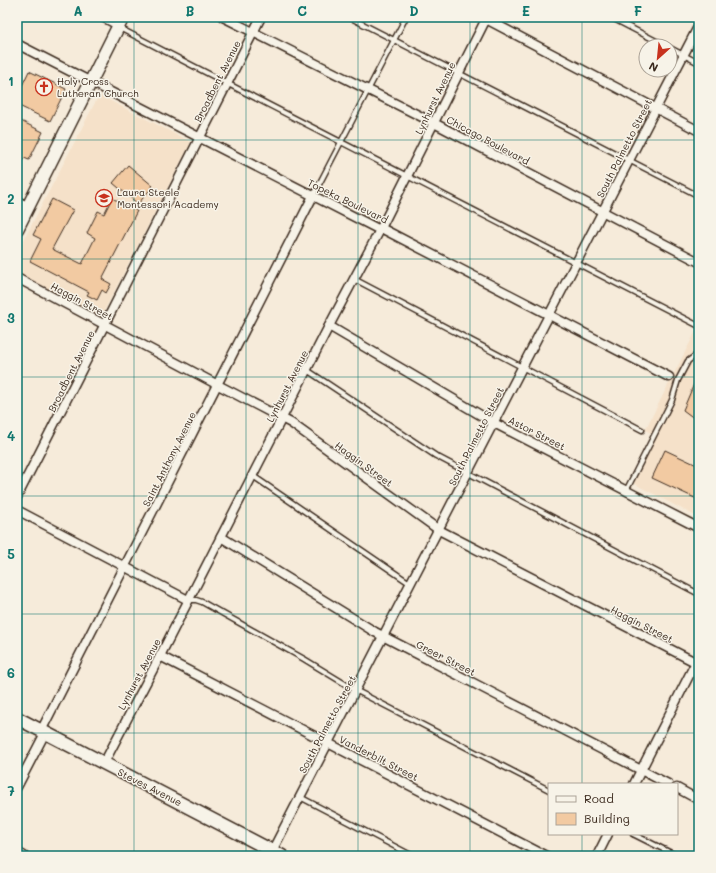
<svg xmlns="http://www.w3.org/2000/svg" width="716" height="873" font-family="Mali,sans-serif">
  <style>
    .built { fill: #f5e1c9 }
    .building { fill: #f2caa2; stroke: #3b2a1e }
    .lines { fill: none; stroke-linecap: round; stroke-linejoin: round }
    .lane-casing { stroke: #3b2a1e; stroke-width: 7 }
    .street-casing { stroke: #3b2a1e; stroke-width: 11 }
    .secondary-casing { stroke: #3b2a1e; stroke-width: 15 }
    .lane { stroke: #f7f3e8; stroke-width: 4 }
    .street { stroke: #f7f3e8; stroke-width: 8 }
    .secondary { stroke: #f7f3e8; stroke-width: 12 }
    .grid { fill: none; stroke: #0f766e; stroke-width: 1; stroke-opacity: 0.55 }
    .labels { text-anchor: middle; stroke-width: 3; stroke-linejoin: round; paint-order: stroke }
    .poi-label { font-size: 10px; fill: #3b2a1e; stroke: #f7f3e8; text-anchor: start }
    .street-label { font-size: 10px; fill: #3b2a1e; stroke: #f7f3e8 }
    .neatline { fill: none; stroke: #0f766e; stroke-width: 1.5 }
    .grid-label { font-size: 13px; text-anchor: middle; font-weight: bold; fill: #0f766e }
  </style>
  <rect width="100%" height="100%" fill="#f6ebda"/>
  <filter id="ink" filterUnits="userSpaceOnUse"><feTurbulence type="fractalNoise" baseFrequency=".025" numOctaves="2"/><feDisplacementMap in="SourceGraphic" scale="8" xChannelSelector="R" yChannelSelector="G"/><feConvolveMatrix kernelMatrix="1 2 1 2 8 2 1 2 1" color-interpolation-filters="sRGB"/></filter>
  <g filter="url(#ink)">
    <!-- built -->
    <g class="built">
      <path d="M99,95L191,142L101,317L17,273V253Z"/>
      <path d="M699,325V518L631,482L655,435L645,430Z"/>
    </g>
    <!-- building -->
    <g class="building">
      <path d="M29,71L66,89L50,121L17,105V91L19,92Z"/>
      <path d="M17,119L43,132L29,160L24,158L17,171Z"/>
      <path d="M128,165L153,186L138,204L113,183Z"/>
      <path d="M112,198L137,211L102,279L111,284L106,293L102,290L97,300L87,295L89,292L30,261L41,239L33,235L52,199L73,210L52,249L82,264L95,238L87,233L98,211L104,214Z"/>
      <path d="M699,372V422L683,410Z"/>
      <path d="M665,450L699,466V500L652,478Z"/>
    </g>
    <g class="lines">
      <!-- lane casing -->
      <g class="lane-casing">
        <g id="lane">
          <path d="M98,17L699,326"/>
          <path d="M349,17L699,196"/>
          <path d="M610,17L666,46"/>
          <path d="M670,48L699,63"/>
          <path d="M313,196L406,17"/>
          <path d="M354,279L642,430"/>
          <path d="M307,370L436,456L699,594"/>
          <path d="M253,476L411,584"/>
          <path d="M626,491L672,400L678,380L688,361L699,353"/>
          <path d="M189,600H196L202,602L304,659L355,690L549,790"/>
          <path d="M300,797L413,856"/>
          <path d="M633,834L677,856"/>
        </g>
      </g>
      <!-- street casing -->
      <g class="street-casing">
        <g id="street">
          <path d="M223,17L434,123L699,262"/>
          <path d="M482,17L699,131"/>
          <path d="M17,44L378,229L381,228L669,377"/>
          <path d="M17,201L29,207"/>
          <path d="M17,278L218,385L291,423L439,530L699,664"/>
          <path d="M329,326L494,423L699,528"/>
          <path d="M17,497L261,17"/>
          <path d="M17,510L188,600"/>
          <path d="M221,537L375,632L668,784"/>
          <path d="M160,656L546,856"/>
          <path d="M41,731L313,196"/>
          <path d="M104,763L160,656L329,326L381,228L487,17"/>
          <path d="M634,784L699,656"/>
          <path d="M17,787L45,733"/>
          <path d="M677,788L699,800"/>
          <path d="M17,852L24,856"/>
          <path d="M270,855L699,25"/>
          <path d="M597,856L608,834"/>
        </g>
      </g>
      <!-- secondary casing -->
      <g class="secondary-casing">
        <g id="secondary">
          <path d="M17,229L123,17"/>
          <path d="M17,718L282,856"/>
        </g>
      </g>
      <!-- lane -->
      <use href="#lane" class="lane"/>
      <!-- street -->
      <use href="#street" class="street"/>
      <!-- secondary -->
      <use href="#secondary" class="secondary"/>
    </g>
  </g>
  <!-- grid -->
  <path class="grid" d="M134,17V856M246,17V856M358,17V856M470,17V856M582,17V784M17,140H699M17,259H699M17,377H699M17,496H699M17,614H699M17,733H699M582,834V856"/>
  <!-- icons -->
  <defs>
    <g id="church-ring" transform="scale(0.9)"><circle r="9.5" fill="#f7f3e8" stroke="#c8321e" stroke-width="1.5"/><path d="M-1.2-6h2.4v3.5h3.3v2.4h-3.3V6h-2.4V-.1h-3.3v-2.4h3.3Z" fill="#c8321e"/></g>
    <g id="school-ring" transform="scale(0.9)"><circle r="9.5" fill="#f7f3e8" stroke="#c8321e" stroke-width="1.5"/><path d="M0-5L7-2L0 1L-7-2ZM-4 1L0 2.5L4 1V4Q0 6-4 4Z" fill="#c8321e"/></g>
  </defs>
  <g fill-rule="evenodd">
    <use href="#church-ring" x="44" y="87"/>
    <use href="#school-ring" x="104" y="198"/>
  </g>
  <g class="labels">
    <!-- poi labels -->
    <g class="poi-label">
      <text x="57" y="85">Holy Cross<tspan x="57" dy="12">Lutheran Church</tspan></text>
      <text x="117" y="196">Laura Steele<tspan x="117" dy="12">Montessori Academy</tspan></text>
    </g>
    <!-- street labels -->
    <g class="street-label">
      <text transform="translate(217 81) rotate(-63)" y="4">Broadbent Avenue</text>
      <text transform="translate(435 98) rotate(-64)" y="4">Lynhurst Avenue</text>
      <text transform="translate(488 140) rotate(28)" y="4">Chicago Boulevard</text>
      <text transform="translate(624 148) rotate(-63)" y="4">South Palmetto Street</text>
      <text transform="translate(348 201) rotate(26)" y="4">Topeka Boulevard</text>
      <text transform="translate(82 301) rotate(28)" y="4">Haggin Street</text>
      <text transform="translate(71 371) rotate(-63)" y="4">Broadbent Avenue</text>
      <text transform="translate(287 386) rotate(-63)" y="4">Lynhurst Avenue</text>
      <text transform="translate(537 433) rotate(27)" y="4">Astor Street</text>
      <text transform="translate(476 436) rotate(-63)" y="4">South Palmetto Street</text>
      <text transform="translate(169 459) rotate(-63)" y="4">Saint Anthony Avenue</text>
      <text transform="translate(364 464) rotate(36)" y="4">Haggin Street</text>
      <text transform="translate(642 624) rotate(27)" y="4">Haggin Street</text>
      <text transform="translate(446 658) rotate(27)" y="4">Greer Street</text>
      <text transform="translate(139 674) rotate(-62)" y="4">Lynhurst Avenue</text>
      <text transform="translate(327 724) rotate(-62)" y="4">South Palmetto Street</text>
      <text transform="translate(379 758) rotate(27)" y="4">Vanderbilt Street</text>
      <text transform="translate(150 787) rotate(27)" y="4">Steves Avenue</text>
    </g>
  </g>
  <!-- margin -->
  <rect width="716" height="873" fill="none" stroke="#f7f3e8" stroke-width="44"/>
  <!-- legend -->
  <rect x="548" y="783" width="130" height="52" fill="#f7f3e8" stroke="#aca397"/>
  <rect x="556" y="796" width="20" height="6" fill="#f7f3e8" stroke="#aca397"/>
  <text x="584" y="803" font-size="12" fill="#3b2a1e">Road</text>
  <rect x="556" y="813" width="20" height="12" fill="#f2caa2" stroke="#aca397"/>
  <text x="584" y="823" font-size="12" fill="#3b2a1e">Building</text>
  <!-- north arrow -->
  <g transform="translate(658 58) rotate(207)"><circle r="19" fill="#f7f3e8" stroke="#aca397"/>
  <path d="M0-3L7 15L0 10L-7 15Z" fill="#c8321e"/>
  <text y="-6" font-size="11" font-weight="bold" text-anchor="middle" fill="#3b2a1e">N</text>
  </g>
  <rect x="22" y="22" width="672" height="829" class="neatline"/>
  <g class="grid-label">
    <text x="78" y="16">A</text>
    <text x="190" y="16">B</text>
    <text x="302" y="16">C</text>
    <text x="414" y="16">D</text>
    <text x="526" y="16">E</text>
    <text x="638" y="16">F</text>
    <text x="11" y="86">1</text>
    <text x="11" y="204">2</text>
    <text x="11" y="323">3</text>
    <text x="11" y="441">4</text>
    <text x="11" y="559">5</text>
    <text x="11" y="678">6</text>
    <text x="11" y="796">7</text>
  </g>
</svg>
